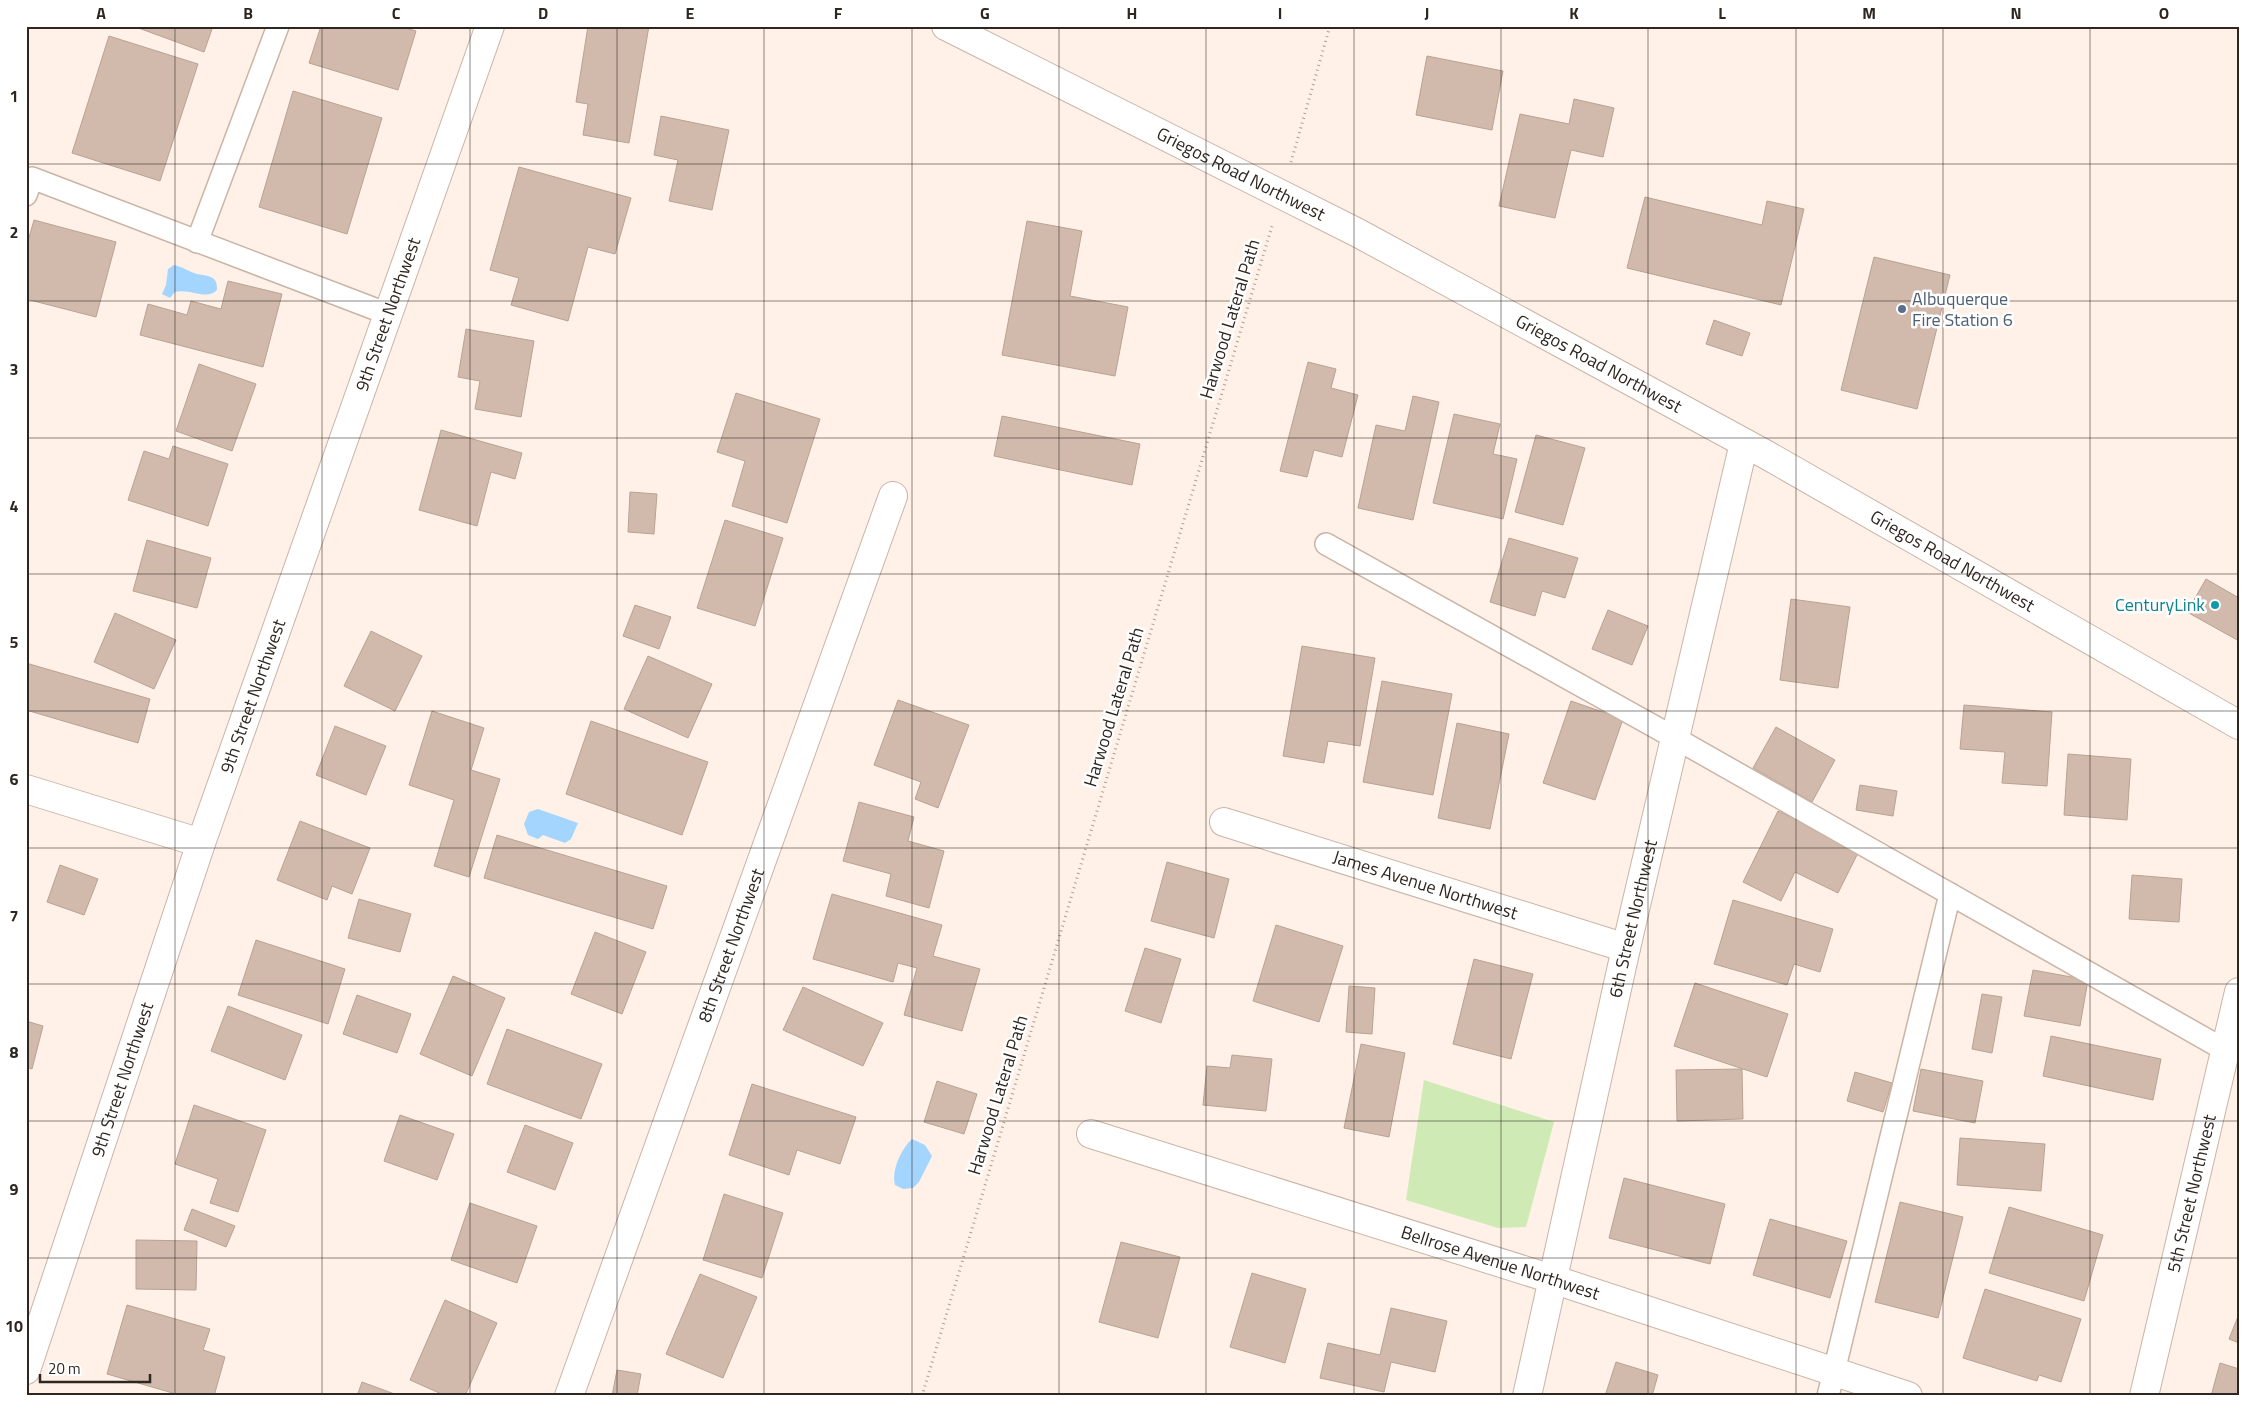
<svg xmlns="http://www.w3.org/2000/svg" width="2265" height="1422" font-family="'Titillium Web',sans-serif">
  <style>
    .green { fill: #cfeab4 }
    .water { fill: #a4d5fe }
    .building { fill: #d1baab; stroke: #b8a293 }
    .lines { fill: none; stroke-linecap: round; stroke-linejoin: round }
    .lane-casing { stroke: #cab4a5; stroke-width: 24 }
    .street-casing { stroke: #cab4a5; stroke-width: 30 }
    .secondary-casing { stroke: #cab4a5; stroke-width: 30 }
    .path { stroke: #aa9f96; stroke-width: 3; stroke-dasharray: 1 4; stroke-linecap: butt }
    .lane { stroke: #fff; stroke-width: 21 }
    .street { stroke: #fff; stroke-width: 28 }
    .secondary { stroke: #fff; stroke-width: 28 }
    .grid { fill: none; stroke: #2e2620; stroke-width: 1; stroke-opacity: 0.55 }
    .service-dot { fill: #5c6f8a; stroke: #fff; stroke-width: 2 }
    .culture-dot { fill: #0f9aa8; stroke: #fff; stroke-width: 2 }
    .labels { text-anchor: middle; stroke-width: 5; stroke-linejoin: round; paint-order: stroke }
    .street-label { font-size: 18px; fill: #2e2620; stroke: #fff }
    .service-label { font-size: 18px; fill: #4e5e75; stroke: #fff; text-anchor: start }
    .culture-label { font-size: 18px; fill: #0d838f; stroke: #fff; text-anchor: end }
    .neatline { fill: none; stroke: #2e2620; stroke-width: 2 }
    .grid-label { font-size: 16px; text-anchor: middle; font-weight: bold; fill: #2e2620 }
  </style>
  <rect width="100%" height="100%" fill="#fff1e7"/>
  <!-- green -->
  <path class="green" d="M1424,1080L1554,1122L1526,1227L1498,1228L1406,1200Z"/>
  <!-- water -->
  <g class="water">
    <path d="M174,265C182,267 187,270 194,273C205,277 218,273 217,290C206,301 191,288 175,292L170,298L162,294L166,285L168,269Z"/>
    <path d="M538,809L578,823L571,839L565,843L543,835L538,839L528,835L524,824L529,812Z"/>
    <path d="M912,1139L925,1145L932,1156L919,1182L913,1188L903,1189L895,1185C891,1171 901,1149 912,1139Z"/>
  </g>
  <!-- building -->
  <g class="building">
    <path d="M133,26H213L204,52Z"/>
    <path d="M321,26H399L416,31L398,90L309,63Z"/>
    <path d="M588,26H649L629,143L583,135L588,104L576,102Z"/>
    <path d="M109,36L198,64L160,181L72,153Z"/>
    <path d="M1427,56L1503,71L1492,130L1416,115Z"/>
    <path d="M293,91L382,118L347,234L259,207Z"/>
    <path d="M1574,99L1614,108L1603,157L1571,150L1555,218L1499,206L1520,114L1569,124Z"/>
    <path d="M661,116L729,130L712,210L669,201L678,160L654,155Z"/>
    <path d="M519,167L631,198L615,254L588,247L568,321L511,305L519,278L490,270Z"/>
    <path d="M1645,197L1762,225L1767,201L1804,209L1781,305L1627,268Z"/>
    <path d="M34,220L116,242L96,317L26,299V248Z"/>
    <path d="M1027,221L1082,231L1070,296L1128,307L1115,376L1002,355Z"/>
    <path d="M1874,257L1950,275L1917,409L1841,390Z"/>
    <path d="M228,281L282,294L263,367L140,335L148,304L187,315L191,301L221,309Z"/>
    <path d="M1714,320L1750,333L1742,356L1706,344Z"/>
    <path d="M466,329L534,341L521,417L475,409L480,381L458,377Z"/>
    <path d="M1308,362L1336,369L1331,388L1358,395L1342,457L1314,450L1307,477L1280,471Z"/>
    <path d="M199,364L256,384L232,451L176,431Z"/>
    <path d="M736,393L820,419L787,523L732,506L745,461L717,452Z"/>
    <path d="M1413,396L1439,402L1413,520L1358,508L1376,425L1405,431Z"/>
    <path d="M1454,414L1500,424L1493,454L1517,459L1503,519L1433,503Z"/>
    <path d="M1002,416L1140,444L1132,485L994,456Z"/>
    <path d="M441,430L522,453L515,479L491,472L477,526L419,510Z"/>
    <path d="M1536,435L1585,448L1563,525L1515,512Z"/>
    <path d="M173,446L228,464L208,526L128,500L144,451L169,459Z"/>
    <path d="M630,492L657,494L654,534L628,532Z"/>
    <path d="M725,520L783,538L755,626L697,608Z"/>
    <path d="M1509,538L1578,558L1565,598L1542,591L1535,616L1490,602Z"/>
    <path d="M147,540L211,558L197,608L133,591Z"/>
    <path d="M2206,579L2239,598V641L2187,612Z"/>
    <path d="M1791,599L1850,607L1838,688L1780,680Z"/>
    <path d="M635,605L671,617L659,649L623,636Z"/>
    <path d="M1608,610L1648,626L1632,665L1592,649Z"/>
    <path d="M115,613L176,640L154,689L94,662Z"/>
    <path d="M371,631L422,656L395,711L344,686Z"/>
    <path d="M1302,646L1375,658L1360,746L1328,741L1324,763L1283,756Z"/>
    <path d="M648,656L712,684L688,738L624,709Z"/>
    <path d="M26,663L150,699L138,743L26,710Z"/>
    <path d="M1382,681L1452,694L1433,795L1363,782Z"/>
    <path d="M898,700L969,725L938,808L915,799L921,782L874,765Z"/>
    <path d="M1571,701L1623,719L1595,800L1543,783Z"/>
    <path d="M1964,705L2052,712L2047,786L2002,783L2005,752L1960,749Z"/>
    <path d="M432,711L484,728L471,770L500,779L469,877L434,866L454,800L409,785Z"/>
    <path d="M591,721L708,762L682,835L566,794Z"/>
    <path d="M1457,723L1509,734L1490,829L1438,818Z"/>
    <path d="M335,726L386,746L366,795L316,775Z"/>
    <path d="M1776,727L1835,760L1812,802L1753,768Z"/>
    <path d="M2068,754L2131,759L2127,820L2064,815Z"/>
    <path d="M1860,785L1897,791L1893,816L1856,810Z"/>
    <path d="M859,802L914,817L908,841L944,851L929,908L886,896L891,874L843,861Z"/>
    <path d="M1778,811L1859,851L1838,893L1795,872L1781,901L1743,882Z"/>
    <path d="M300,821L370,848L352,894L332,886L327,900L277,880Z"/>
    <path d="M497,835L667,886L653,929L484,878Z"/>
    <path d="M1167,862L1229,879L1214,938L1151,921Z"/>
    <path d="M60,865L98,879L84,915L47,902Z"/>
    <path d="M2132,875L2182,879L2179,922L2129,919Z"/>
    <path d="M832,894L942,925L933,956L980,969L962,1031L904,1015L917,968L898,963L893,982L813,959Z"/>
    <path d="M359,899L411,914L400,952L348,938Z"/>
    <path d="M1733,900L1833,929L1820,972L1794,964L1787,985L1714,964Z"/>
    <path d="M1276,925L1343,946L1319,1022L1253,1001Z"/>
    <path d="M595,932L646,952L622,1014L571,994Z"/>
    <path d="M256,940L345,969L328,1024L238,995Z"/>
    <path d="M1145,948L1181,959L1161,1023L1125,1011Z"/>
    <path d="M1474,959L1533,974L1511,1059L1453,1044Z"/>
    <path d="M2033,970L2088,980L2080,1026L2024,1016Z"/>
    <path d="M453,976L505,998L472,1076L420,1054Z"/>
    <path d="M1695,983L1788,1014L1767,1077L1674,1046Z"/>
    <path d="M1349,986L1375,988L1372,1034L1346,1032Z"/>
    <path d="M803,987L883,1023L863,1066L783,1030Z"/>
    <path d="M1982,994L2002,997L1992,1053L1972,1049Z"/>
    <path d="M357,995L411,1014L397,1053L343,1034Z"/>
    <path d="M228,1006L302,1035L285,1080L211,1051Z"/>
    <path d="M26,1021L43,1026L32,1069L26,1067Z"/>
    <path d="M507,1029L602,1064L581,1119L487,1084Z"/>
    <path d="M2051,1036L2161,1059L2153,1100L2043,1076Z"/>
    <path d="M1361,1044L1405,1053L1389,1137L1344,1128Z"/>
    <path d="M1232,1055L1272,1059L1266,1111L1203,1105L1207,1066L1230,1068Z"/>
    <path d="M1742,1069L1743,1119L1677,1121L1676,1070Z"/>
    <path d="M1921,1069L1983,1081L1975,1123L1913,1111Z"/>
    <path d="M1855,1072L1892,1083L1883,1112L1847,1101Z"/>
    <path d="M937,1081L977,1094L964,1134L924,1122Z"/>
    <path d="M752,1084L856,1117L840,1164L797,1150L789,1175L729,1155Z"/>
    <path d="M194,1105L266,1130L238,1212L210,1203L218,1179L175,1164Z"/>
    <path d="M400,1115L454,1134L437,1180L384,1161Z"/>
    <path d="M525,1125L573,1143L555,1190L507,1172Z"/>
    <path d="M1960,1138L2045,1144L2041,1191L1957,1185Z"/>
    <path d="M1624,1178L1725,1204L1710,1264L1609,1238Z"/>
    <path d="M724,1194L783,1213L762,1278L703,1260Z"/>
    <path d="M1900,1202L1963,1217L1938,1318L1875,1302Z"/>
    <path d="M470,1203L537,1226L517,1283L451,1260Z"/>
    <path d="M2009,1207L2103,1235L2084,1301L1989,1273Z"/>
    <path d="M192,1209L235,1226L226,1247L184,1230Z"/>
    <path d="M1770,1219L1847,1241L1830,1298L1753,1275Z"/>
    <path d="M136,1240L197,1241L196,1290L136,1289Z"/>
    <path d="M1121,1242L1180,1257L1158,1338L1099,1322Z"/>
    <path d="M1252,1273L1306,1289L1285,1363L1230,1347Z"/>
    <path d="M700,1274L757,1297L723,1378L666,1354Z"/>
    <path d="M1985,1289L2081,1319L2061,1382L2039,1375L2037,1381L1963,1358Z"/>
    <path d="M445,1300L497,1323L465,1396H446L410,1380Z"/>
    <path d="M127,1305L210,1329L203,1350L225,1357L214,1396H183L107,1374Z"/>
    <path d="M1391,1308L1447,1321L1435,1372L1391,1362L1384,1392L1320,1378L1328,1343L1380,1355Z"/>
    <path d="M2239,1314V1343L2229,1339Z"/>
    <path d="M1616,1362L1658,1375L1652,1396H1605Z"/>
    <path d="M2220,1363L2239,1369V1396H2211Z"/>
    <path d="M617,1370L641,1374L637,1396H612Z"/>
    <path d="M362,1382L400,1396H357Z"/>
  </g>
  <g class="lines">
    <!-- lane casing -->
    <g class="lane-casing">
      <g id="lane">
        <path d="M26,195L32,178L388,314"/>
        <path d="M197,242L278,26"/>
        <path d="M1326,544L1675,738L2225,1050"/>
        <path d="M1828,1396L1950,894"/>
      </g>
    </g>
    <!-- street casing -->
    <g class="street-casing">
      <g id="street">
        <path d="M26,789L201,843"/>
        <path id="s1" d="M1224,822L1626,948"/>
        <path id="s2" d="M1091,1134L1552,1279L1908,1396"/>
        <path id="s3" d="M26,1370L201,843L490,26"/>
        <path id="s4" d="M569,1396L893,496"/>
        <path id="s5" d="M1527,1396L1626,948L1744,443"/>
        <path id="s6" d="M2144,1396L2239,992"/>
      </g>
    </g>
    <!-- secondary casing -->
    <g class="secondary-casing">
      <g id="secondary">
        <path id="s7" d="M946,26L1358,233L1765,454L2239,725"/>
      </g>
    </g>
    <!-- path -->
    <g class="path">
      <path d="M1291,162L1330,26"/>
      <path d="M922,1396L1272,226"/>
    </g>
    <!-- lane -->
    <use href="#lane" class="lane"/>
    <!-- street -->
    <use href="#street" class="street"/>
    <!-- secondary -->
    <use href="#secondary" class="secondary"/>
  </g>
  <!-- grid -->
  <path class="grid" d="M175,26V1396M322,26V1396M470,26V1396M617,26V1396M764,26V1396M912,26V1396M1059,26V1396M1206,26V1396M1354,26V1396M1501,26V1396M1648,26V1396M1796,26V1396M1943,26V1396M2090,26V1396M26,164H2239M26,301H2239M26,438H2239M26,574H2239M26,711H2239M26,848H2239M26,984H2239M26,1121H2239M26,1258H2239"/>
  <!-- markers -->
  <circle class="service-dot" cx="1902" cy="309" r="5"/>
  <circle class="culture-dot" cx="2215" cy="605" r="5"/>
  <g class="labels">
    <!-- street labels -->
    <g class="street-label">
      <text dy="6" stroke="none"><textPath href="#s7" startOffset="330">Griegos Road Northwest</textPath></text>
      <text dy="6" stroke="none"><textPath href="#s3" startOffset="1116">9th Street Northwest</textPath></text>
      <text transform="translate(1230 319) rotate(-73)" y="6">Harwood Lateral Path</text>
      <text dy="6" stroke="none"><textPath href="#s7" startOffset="735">Griegos Road Northwest</textPath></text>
      <text dy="6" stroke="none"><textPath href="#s7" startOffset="1140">Griegos Road Northwest</textPath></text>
      <text dy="6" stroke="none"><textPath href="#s3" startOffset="711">9th Street Northwest</textPath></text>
      <text transform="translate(1114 707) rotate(-73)" y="6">Harwood Lateral Path</text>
      <text dy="6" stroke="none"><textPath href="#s1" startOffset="211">James Avenue Northwest</textPath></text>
      <text dy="6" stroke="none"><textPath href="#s5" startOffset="489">6th Street Northwest</textPath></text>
      <text dy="6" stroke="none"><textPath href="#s4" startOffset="479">8th Street Northwest</textPath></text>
      <text dy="6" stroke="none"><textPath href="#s3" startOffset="306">9th Street Northwest</textPath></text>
      <text transform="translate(998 1095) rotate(-73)" y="6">Harwood Lateral Path</text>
      <text dy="6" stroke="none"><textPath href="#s6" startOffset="208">5th Street Northwest</textPath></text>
      <text dy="6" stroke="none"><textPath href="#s2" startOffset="429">Bellrose Avenue Northwest</textPath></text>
    </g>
    <!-- service labels -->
    <g class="service-label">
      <text x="1912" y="305">Albuquerque<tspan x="1912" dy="21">Fire Station 6</tspan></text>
    </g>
    <!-- culture labels -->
    <g class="culture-label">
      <text x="2205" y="611">CenturyLink</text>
    </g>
  </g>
  <!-- border -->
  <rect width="2265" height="1422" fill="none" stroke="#ffffff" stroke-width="55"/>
  <!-- scale -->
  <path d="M40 1374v8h110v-8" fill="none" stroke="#2e2620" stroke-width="2.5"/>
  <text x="48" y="1374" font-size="15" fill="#2e2620" stroke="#ffffff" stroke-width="4" paint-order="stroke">20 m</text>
  <rect x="28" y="28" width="2210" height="1366" class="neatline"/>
  <g class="grid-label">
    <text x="101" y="19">A</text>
    <text x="248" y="19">B</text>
    <text x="396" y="19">C</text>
    <text x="543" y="19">D</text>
    <text x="690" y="19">E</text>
    <text x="838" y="19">F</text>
    <text x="985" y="19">G</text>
    <text x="1132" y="19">H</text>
    <text x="1280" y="19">I</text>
    <text x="1427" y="19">J</text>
    <text x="1574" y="19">K</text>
    <text x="1722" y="19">L</text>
    <text x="1869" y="19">M</text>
    <text x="2016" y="19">N</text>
    <text x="2164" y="19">O</text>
    <text x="14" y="102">1</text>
    <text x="14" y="238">2</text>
    <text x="14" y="375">3</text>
    <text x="14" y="512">4</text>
    <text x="14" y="648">5</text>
    <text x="14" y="785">6</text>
    <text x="14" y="922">7</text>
    <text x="14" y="1058">8</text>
    <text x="14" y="1195">9</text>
    <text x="14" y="1332">10</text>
  </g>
</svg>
